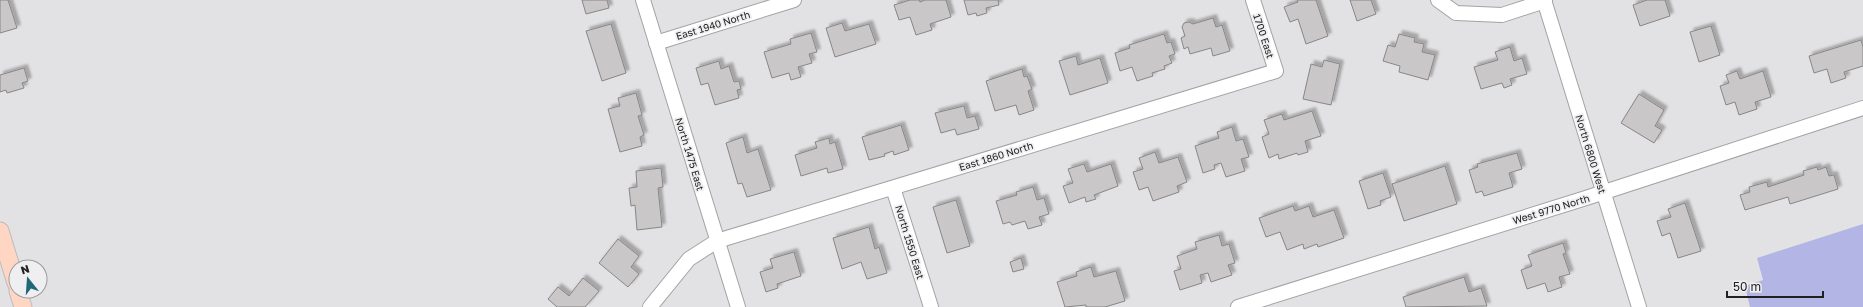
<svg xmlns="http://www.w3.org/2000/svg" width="1863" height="307" font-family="'Golos Text',sans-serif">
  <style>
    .green { fill: #b3b6e5 }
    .building { fill: #c9c7c7; stroke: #888686; filter: url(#shadow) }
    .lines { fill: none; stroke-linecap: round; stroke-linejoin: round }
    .minor-casing { stroke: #a3a3a5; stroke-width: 16 }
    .major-casing { stroke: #bcbcbc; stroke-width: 19 }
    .minor { stroke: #fff; stroke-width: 14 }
    .major { stroke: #ffd5c4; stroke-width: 17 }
    .labels { text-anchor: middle; stroke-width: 3.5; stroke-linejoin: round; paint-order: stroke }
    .street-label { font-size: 10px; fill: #212121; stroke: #efeff1 }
  </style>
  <defs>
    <filter id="shadow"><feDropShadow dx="3.5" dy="-3.5" stdDeviation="1" flood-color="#0004"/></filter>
  </defs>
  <rect width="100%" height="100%" fill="#e2e2e4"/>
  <!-- green -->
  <path class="green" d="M1863,224V307H1750L1745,286L1763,280L1757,258Z"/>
  <!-- building -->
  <g class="building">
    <path d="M0,0H8L17,28L0,33Z"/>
    <path d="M582,0H607L609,8L586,14Z"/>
    <path d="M910,0H919L920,2L925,0H946L951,17L930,24L932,30L916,35L910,17L899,20L894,5Z"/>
    <path d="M964,0H998L999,5L986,8L987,13L977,16L976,13L968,15Z"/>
    <path d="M1297,0H1316L1328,36L1306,44L1298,19L1290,22L1284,7L1298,2Z"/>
    <path d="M1350,0H1371L1376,14L1357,21Z"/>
    <path d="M1647,0H1665L1670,16L1640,26L1633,5Z"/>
    <path d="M1213,18L1216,27L1222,25L1230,51L1213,56L1211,48L1190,54L1188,47L1184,49L1181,38L1185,36L1182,27L1184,23L1189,22L1193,24Z"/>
    <path d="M842,23L845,31L869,24L876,44L835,57L826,28Z"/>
    <path d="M611,24L626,73L602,81L586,31Z"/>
    <path d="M1711,26L1720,55L1699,62L1690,32Z"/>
    <path d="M811,33L817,52L809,54L812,63L798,67L801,77L791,80L789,73L772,78L764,52L791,44L790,39Z"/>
    <path d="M1164,34L1167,43L1171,42L1175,54L1169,56L1172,63L1164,66L1165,69L1152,73L1153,76L1137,81L1132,67L1120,71L1115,53L1130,48L1129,45Z"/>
    <path d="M1399,34L1415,38L1414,42L1424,44L1422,52L1435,55L1428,80L1399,72L1400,66L1383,61L1388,45L1395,47Z"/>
    <path d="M1861,40L1863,47V66L1844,72L1846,78L1831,83L1827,69L1814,73L1809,56Z"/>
    <path d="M1510,47L1514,61L1522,58L1527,74L1510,79L1512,85L1504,88L1502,83L1481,89L1474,67L1498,60L1495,52Z"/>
    <path d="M1076,56L1078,65L1100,58L1108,83L1070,95L1059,61Z"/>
    <path d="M1324,60L1340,64L1331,105L1303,99L1311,64L1322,67Z"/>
    <path d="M719,61L721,69L729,66L734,82L739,81L741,89L737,90L739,98L715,105L708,83L701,85L696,68Z"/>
    <path d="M24,68L28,81L22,83L24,88L7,93L6,90L0,92V75Z"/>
    <path d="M1022,69L1024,77L1027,76L1032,89L1028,91L1034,110L1019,115L1016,105L995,111L986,81Z"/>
    <path d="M1737,71L1740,79L1763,71L1771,97L1755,102L1757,109L1739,115L1735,102L1726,105L1720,86L1729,83L1726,75Z"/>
    <path d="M636,93L642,115L638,116L644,135L640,137L642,146L620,152L608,109L620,106L618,98Z"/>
    <path d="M1639,94L1664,110L1655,126L1662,130L1654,143L1621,123Z"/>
    <path d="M964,106L967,118L975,116L979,129L957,135L955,129L941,133L935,113Z"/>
    <path d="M1312,111L1321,136L1305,141L1308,152L1298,155L1297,153L1279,159L1278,154L1269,158L1262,137L1269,134L1264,120L1282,114L1284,120Z"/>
    <path d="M901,125L909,150L894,155L893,151L884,154L885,156L869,160L862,137Z"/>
    <path d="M1232,127L1236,141L1243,139L1249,157L1241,159L1245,171L1226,177L1221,163L1214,165L1215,169L1203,173L1195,146L1219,138L1217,132Z"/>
    <path d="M743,137L747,153L758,149L771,190L747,197L742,183L738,184L726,143Z"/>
    <path d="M829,138L830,144L835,142L843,169L828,173L827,168L801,176L795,155L817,148L815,142Z"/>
    <path d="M1155,152L1159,163L1178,157L1187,182L1177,186L1179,192L1153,201L1148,187L1139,190L1133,172L1143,169L1139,158Z"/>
    <path d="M1517,153L1522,169L1509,173L1513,187L1484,196L1482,191L1476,193L1469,170L1478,167L1477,164Z"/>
    <path d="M1084,164L1087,172L1111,164L1118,186L1094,195L1096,199L1086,202L1085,197L1069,203L1063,186L1073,183L1068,169Z"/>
    <path d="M1445,166L1457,204L1404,221L1392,184Z"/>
    <path d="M1817,167L1818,170L1826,167L1829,176L1834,175L1838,189L1790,204L1788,197L1745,210L1740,195L1750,192L1749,187L1767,182L1768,187L1804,175L1803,171Z"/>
    <path d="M661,168L663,187L658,188L662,227L637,230L635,205L631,206L629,188L637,187L636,171Z"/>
    <path d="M1383,173L1391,197L1380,201L1381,205L1368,209L1359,181Z"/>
    <path d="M1033,187L1037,200L1044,198L1049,214L1039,217L1042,225L1028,229L1025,221L1012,225L1010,222L1003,224L996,201L1017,195L1016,192Z"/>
    <path d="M956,200L970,246L947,253L933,207Z"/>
    <path d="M1685,203L1701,251L1678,258L1670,233L1662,236L1657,221L1671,217L1668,209Z"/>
    <path d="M1293,206L1295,211L1309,206L1313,217L1334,210L1344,238L1318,247L1317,244L1304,249L1303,244L1287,250L1280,232L1266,237L1259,218Z"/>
    <path d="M869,227L875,249L879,247L887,273L867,279L861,262L842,269L833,238Z"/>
    <path d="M1219,235L1222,246L1229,244L1235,263L1228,265L1232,275L1211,282L1208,273L1200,275L1202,283L1180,290L1174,271L1181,269L1177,256L1197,249L1195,242Z"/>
    <path d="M618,239L639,256L631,267L639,274L628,287L599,263Z"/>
    <path d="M1563,243L1566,253L1563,254L1570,274L1559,277L1562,287L1548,292L1545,283L1527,289L1521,270L1532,266L1528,255Z"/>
    <path d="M794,252L801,276L777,284L778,288L766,292L760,272L773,268L770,259Z"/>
    <path d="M1021,258L1024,269L1013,272L1010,262Z"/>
    <path d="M1091,267L1094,277L1116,271L1125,301L1105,307H1086V305L1065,307L1057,282L1077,276L1076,272Z"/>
    <path d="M1464,277L1469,292L1481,288L1487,306L1406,307L1403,297Z"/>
    <path d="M583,278L599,291L585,307H557L548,299L558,287L569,296Z"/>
  </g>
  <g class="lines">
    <!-- minor casing -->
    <g class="minor-casing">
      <g id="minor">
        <path d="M643,0L738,307"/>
        <path d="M1438,0L1456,13L1502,15L1545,1"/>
        <path d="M1544,0L1639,307"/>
        <path d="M656,43L794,0"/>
        <path d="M893,188L931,307"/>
        <path d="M650,307L689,259L717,241L1276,71L1253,0"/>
        <path d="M1238,307L1586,198L1863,108"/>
      </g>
    </g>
    <!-- major casing -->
    <g class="major-casing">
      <g id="major">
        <path d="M0,231L16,283"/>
        <path d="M18,291L23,307"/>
      </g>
    </g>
    <!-- minor -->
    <use href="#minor" class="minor"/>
    <!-- major -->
    <use href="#major" class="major"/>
  </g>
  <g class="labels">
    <!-- street labels -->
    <g class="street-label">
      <text transform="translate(713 25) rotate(-17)" y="4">East 1940 North</text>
      <text transform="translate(1264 36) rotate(72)" y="4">1700 East</text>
      <text transform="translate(690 154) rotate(73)" y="4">North 1475 East</text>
      <text transform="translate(1591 154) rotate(73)" y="4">North 6800 West</text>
      <text transform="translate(996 156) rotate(-17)" y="4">East 1860 North</text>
      <text transform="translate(1551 209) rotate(-17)" y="4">West 9770 North</text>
      <text transform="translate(910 242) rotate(73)" y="4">North 1550 East</text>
    </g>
  </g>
  <!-- north arrow -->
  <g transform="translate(28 279) rotate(343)"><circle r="19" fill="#efeff1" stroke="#9d9d9e"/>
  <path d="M0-3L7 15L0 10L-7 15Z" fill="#226777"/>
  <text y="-6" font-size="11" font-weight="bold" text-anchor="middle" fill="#212121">N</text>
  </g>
  <!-- scale -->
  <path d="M1727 291v6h96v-6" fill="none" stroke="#212121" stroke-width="2"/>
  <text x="1733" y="291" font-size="12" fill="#212121" stroke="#efeff1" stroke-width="3" paint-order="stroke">50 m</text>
</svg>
